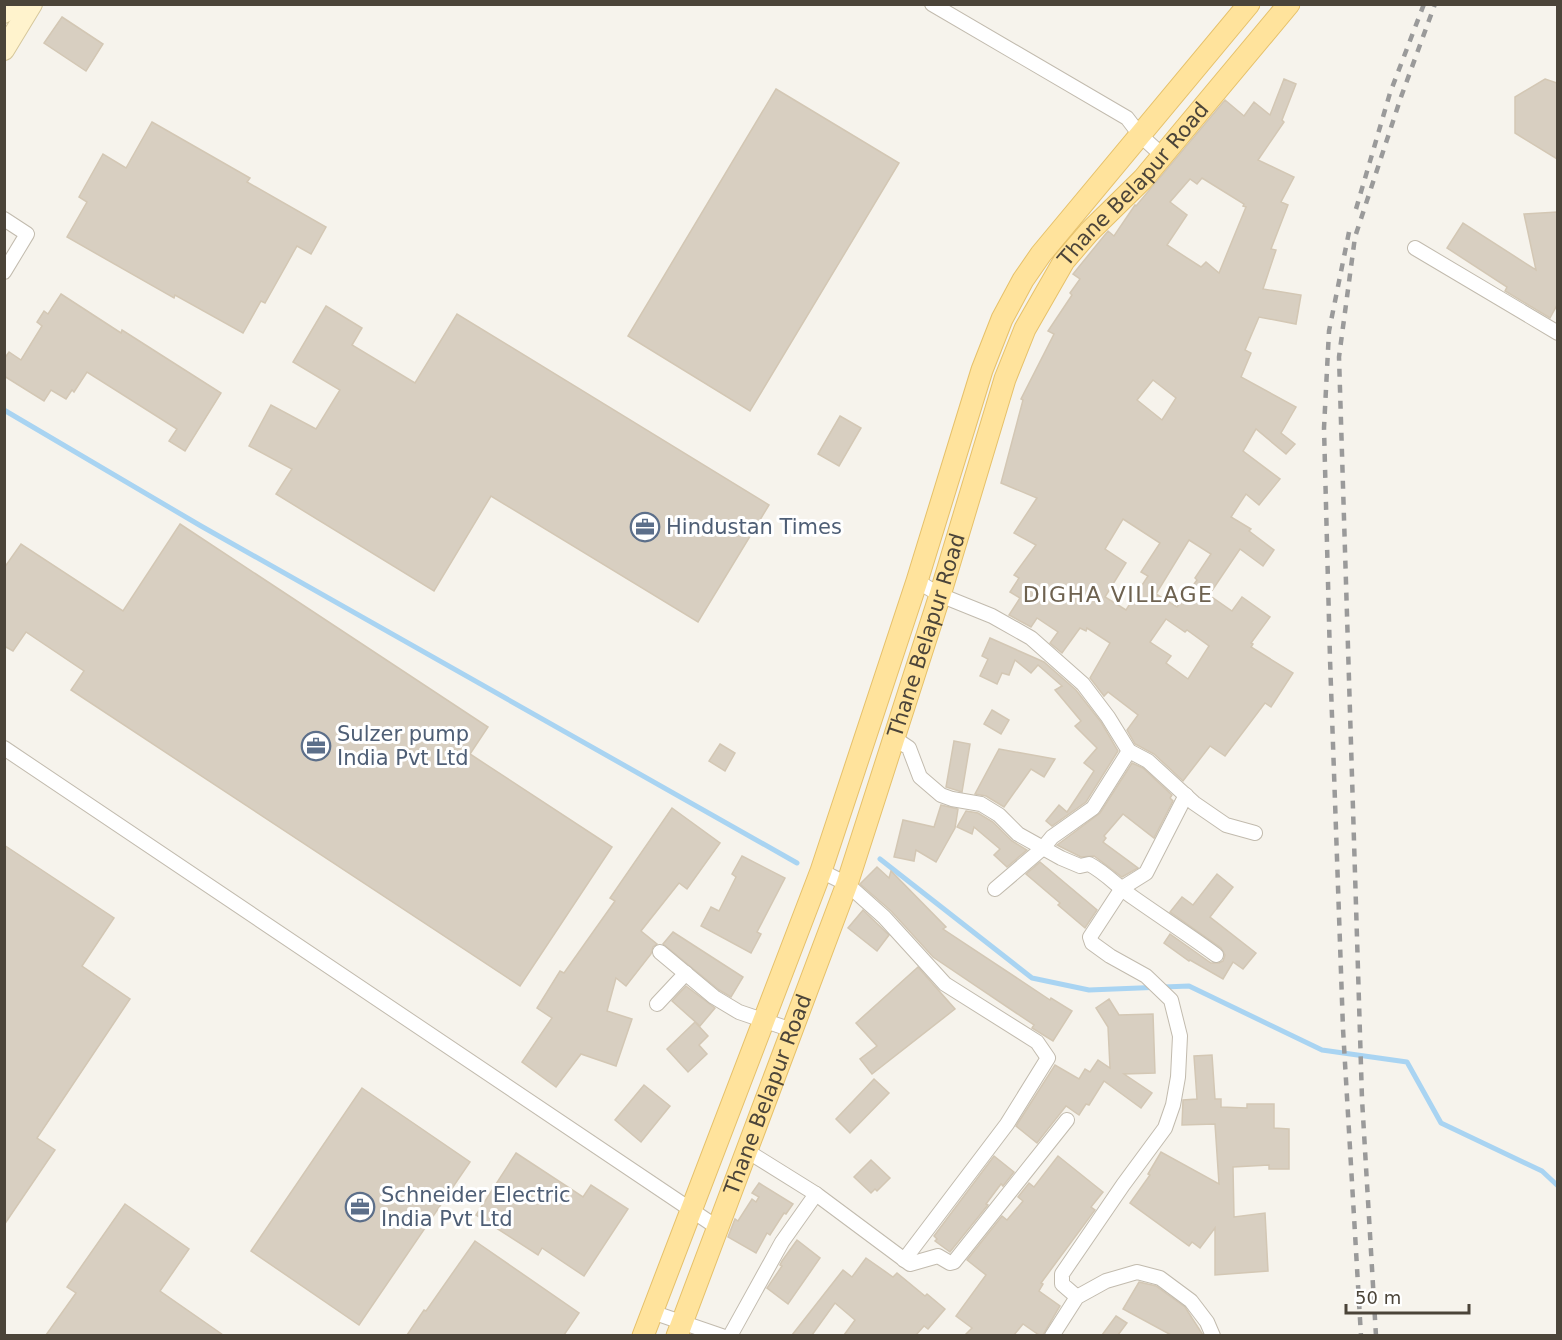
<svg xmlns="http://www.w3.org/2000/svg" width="1562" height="1340" font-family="'DejaVu Sans',sans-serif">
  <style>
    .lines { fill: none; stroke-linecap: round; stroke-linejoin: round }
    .stream { stroke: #a9d4f2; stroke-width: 5 }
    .building { fill: #d8cfc1; stroke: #d3c7b4; stroke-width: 1.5; fill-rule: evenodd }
    .minor-casing { stroke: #c2bbae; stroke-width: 16 }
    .secondary-casing { stroke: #d6c79b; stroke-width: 22 }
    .primary-casing { stroke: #e6c16a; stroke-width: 23 }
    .minor { stroke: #fff; stroke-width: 14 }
    .secondary { stroke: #fff3cd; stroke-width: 20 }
    .primary { stroke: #ffe39c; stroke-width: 21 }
    .rail { stroke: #9a9a9a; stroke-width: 4.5; stroke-dasharray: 8 8; stroke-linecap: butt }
    .labels { text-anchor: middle; stroke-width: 6; stroke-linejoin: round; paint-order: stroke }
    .street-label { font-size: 21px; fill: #4b4439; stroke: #fff }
    .service-label { font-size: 21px; fill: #4e5e75; stroke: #fff; text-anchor: start }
    .neighbourhood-label { font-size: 22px; letter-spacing: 1.5px; fill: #6e6250; stroke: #fff }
  </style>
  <rect width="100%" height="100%" fill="#f6f3ec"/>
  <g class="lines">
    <!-- stream -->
    <g class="stream">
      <path d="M4,410L201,526L797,863"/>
      <path d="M880,859L1032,978L1089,990L1189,986L1322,1050L1407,1062L1441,1123L1542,1171L1558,1186"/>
    </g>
  </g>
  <!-- building -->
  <g class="building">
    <path d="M62,17L103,44L86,71L44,43Z"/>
    <path d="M1284,79L1296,84L1282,120L1284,122L1258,160L1294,177L1281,202L1288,205L1271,249L1276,250L1263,289L1301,295L1296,324L1259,317L1245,350L1251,353L1241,377L1296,407L1281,433L1295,444L1286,454L1256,429L1243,451L1280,479L1259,505L1246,494L1231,517L1251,529L1249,531L1274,550L1263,566L1240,549L1209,595L1232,611L1242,597L1270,617L1251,643L1253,644L1251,647L1293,673L1271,707L1265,703L1225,756L1210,746L1183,781L1154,754L1135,744L1127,730L1138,715L1108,692L1104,696L1090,678L1110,643L1087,628L1086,631L1080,628L1062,653L1050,643L1058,632L1037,618L1031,627L1009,615L1020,598L1010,592L1019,578L1014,575L1036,545L1014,533L1037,498L1001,483L1023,400L1021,399L1054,334L1048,331L1072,295L1070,293L1080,279L1073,274L1108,231L1114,236L1135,205L1136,206L1225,100L1244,116L1254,102L1270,115ZM1202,178L1244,204L1243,206L1246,207L1219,273L1206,262L1201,267L1167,245L1187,215L1170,202L1190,179L1197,184ZM1153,380L1176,398L1162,420L1137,400ZM1123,519L1160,543L1141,572L1148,576L1126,610L1105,597L1126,563L1105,549ZM1189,540L1211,554L1195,578L1197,580L1177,607L1156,594ZM1166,619L1185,632L1187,630L1209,646L1188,679L1166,663L1171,656L1150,642Z"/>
    <path d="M1545,79L1557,83V159L1515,133V97Z"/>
    <path d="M776,89L899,163L750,411L628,336Z"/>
    <path d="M152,122L250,178L247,182L326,227L311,254L297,246L265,303L261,301L243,333L175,295L174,298L67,237L87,202L79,197L103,154L126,168Z"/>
    <path d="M1557,212V305L1550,318L1505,291L1507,287L1447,248L1463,223L1536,270L1524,214Z"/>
    <path d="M61,294L121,333L122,330L221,393L185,451L169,441L177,429L87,372L74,392L72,390L66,399L51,390L44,401L4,376V359L9,352L21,360L42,326L37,322L44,311L48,314Z"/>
    <path d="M326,306L362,328L352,345L415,383L457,314L769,505L698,622L491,496L434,591L276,494L292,469L249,446L271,405L316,429L340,390L293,362Z"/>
    <path d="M840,416L861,428L839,466L818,454Z"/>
    <path d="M180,524L488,727L470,754L612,847L520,986L71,690L84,671L26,632L13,651L4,646V568L21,544L123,611Z"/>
    <path d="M990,638L1044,662L1076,690L1101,722L1118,751L1086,802L1052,826L1046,821L1059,805L1067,812L1094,771L1084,763L1097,748L1075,726L1081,721L1055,690L1062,686L1038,665L1031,673L1015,660L1009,675L1002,673L997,684L980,676L988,659L982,656Z"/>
    <path d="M992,710L1009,720L1001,734L984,724Z"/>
    <path d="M954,741L970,744L962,792L946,787Z"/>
    <path d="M720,744L735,753L725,771L709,761Z"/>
    <path d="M999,749L1055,759L1044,777L1031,769L1004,807L986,796L975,794Z"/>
    <path d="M1132,763L1143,768L1172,795L1170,798L1173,801L1154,838L1123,814L1104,836L1106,838L1103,842L1138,868L1122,877L1094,856L1081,857L1057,845L1100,813Z"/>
    <path d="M941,805L958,809L955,828L936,862L916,850L914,861L894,857L903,820L934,827Z"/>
    <path d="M672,808L720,843L687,889L679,883L641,931L657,944L653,947L651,954L626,986L616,978L607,1011L632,1019L616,1066L581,1054L556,1087L522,1062L552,1018L537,1008L560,971L564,973L615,901L610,898Z"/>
    <path d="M966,811L978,813L993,822L1012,841L1027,850L1007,867L994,855L1000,849L974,827L972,834L957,827Z"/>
    <path d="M4,845L114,918L82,966L130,999L37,1138L55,1150L4,1225Z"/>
    <path d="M742,856L785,878L757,932L761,934L751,953L701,926L711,907L719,911L736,877L732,874Z"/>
    <path d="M1040,862L1097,910L1085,928L1058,905L1060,903L1026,874Z"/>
    <path d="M877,867L889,878L891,871L946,927L943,929L1050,1000L1051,998L1072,1011L1053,1041L1032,1028L1034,1025L933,957L891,911L860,884Z"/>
    <path d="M1217,874L1233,887L1210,917L1256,953L1243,969L1233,962L1223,979L1190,960L1189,961L1164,943L1170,934L1211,963H1219L1223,961L1225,955L1221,948L1170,912L1182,897L1193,905Z"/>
    <path d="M863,910L889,935L877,951L848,928Z"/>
    <path d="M673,932L743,977L731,997L719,990L663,944Z"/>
    <path d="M918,967L955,1009L872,1074L860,1059L877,1046L856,1023Z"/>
    <path d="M686,986L715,1008L700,1026L672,1001Z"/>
    <path d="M1109,999L1119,1015L1153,1014L1155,1073L1124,1074L1152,1093L1141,1108L1104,1081L1089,1105L1086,1104L1079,1115L1066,1106L1037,1143L1016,1126L1055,1065L1079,1079L1085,1069L1090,1072L1098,1060L1110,1068L1108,1027L1096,1008Z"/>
    <path d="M695,1022L708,1036L699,1045L707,1054L688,1072L667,1049Z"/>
    <path d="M1212,1055L1215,1099H1221V1107L1247,1108V1104H1274V1128L1289,1129V1169H1269V1165L1233,1167L1234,1217L1265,1213L1268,1271L1215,1275V1228L1200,1248L1192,1242L1189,1246L1130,1203L1150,1175L1148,1174L1161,1152L1219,1184L1215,1124L1182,1125L1183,1100L1197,1099L1194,1056Z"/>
    <path d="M874,1079L889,1093L850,1133L836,1119Z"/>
    <path d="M644,1085L670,1106L641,1142L615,1120Z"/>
    <path d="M362,1088L470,1162L359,1325L251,1251Z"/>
    <path d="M516,1153L583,1197L591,1185L628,1209L584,1276L542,1248L538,1255L476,1215Z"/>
    <path d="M994,1156L1014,1172L1003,1186L1001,1184L986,1204L988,1205L950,1252L935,1241L937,1239L934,1236Z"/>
    <path d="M1058,1156L1103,1192L1091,1207L1095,1210L1041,1283L1043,1284L1039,1291L1060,1306L1043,1335H1039L1023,1324L1014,1335H965L972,1328L956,1316L986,1275L967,1260L1002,1216L1007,1220L1023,1201L1018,1197L1029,1183L1034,1187Z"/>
    <path d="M871,1160L890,1178L877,1191L875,1189L871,1193L854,1177Z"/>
    <path d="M759,1183L793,1204L786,1214L784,1213L770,1235L767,1233L756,1253L728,1237L735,1219L738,1221L752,1199L756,1202L759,1197L752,1193Z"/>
    <path d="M125,1204L189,1249L160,1291L223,1335H46L76,1293L67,1287Z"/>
    <path d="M797,1240L820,1258L788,1304L767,1288L782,1266L780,1265L782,1261Z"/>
    <path d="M475,1241L579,1313L564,1335H407L424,1310L426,1311Z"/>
    <path d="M866,1258L893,1277L897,1273L925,1296L927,1294L945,1309L928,1329L924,1326L916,1335H844L855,1320L835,1303L812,1335H792L843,1270L852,1277Z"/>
    <path d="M1139,1282L1156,1286L1185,1307L1203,1335H1171L1123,1309Z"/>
    <path d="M1116,1316L1127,1323L1118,1335H1102Z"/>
  </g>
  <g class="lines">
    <!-- minor casing -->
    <g class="minor-casing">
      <g id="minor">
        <path d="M932,4L1127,118L1140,135L1163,156"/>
        <path d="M4,219L27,234L4,272"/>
        <path d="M1415,248L1558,333"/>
        <path d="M917,581L940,595L992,616L1031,638L1083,684L1108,717L1129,751L1148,761L1194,803L1226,825L1255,833"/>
        <path d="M894,738L909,748L920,777L941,795L952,799L981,804L999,815L1018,834L1061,858L1080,866L1089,864C1106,873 1118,887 1134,898C1161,917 1189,935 1216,955"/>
        <path d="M4,748L718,1228"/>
        <path d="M821,871L847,884L884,917L945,984L1037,1042L1048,1058L1007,1124L904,1260"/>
        <path d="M995,889L1043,848L1052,837L1093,808L1129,751"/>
        <path d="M660,952L714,997L739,1012L792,1030"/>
        <path d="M657,1004L686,973"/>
        <path d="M747,1151L816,1194L910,1264L938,1256L950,1263L954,1262L1067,1120"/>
        <path d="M1077,1297L1062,1284V1274L1123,1185L1165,1128L1173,1105L1178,1077L1180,1036L1171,1000L1146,976L1110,956L1092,943L1090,937L1122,888L1146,873L1186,795"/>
        <path d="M652,1312L722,1336"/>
        <path d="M730,1336L782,1242L816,1194"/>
        <path d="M1052,1336L1077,1297L1106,1281L1137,1272L1160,1278L1191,1301L1207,1322L1213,1336"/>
      </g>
    </g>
    <!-- secondary casing -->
    <g class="secondary-casing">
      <g id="secondary">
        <path d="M4,13L10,4"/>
        <path d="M4,50L32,4"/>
      </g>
    </g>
    <!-- primary casing -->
    <g class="primary-casing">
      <g id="primary">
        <path d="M643,1336L821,871L917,581L982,370L1002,319L1023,280L1041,254L1249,4"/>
        <path id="s1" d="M677,1336L847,884L940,595L1005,379L1025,329L1064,261L1089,232L1143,179L1289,4"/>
      </g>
    </g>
    <!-- minor -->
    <use href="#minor" class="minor"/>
    <!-- secondary -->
    <use href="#secondary" class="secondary"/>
    <!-- primary -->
    <use href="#primary" class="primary"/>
    <!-- rail -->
    <g class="rail">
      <path d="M1356,209L1390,93L1424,4"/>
      <path d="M1349,232L1329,331L1324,428L1330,659L1343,1029L1361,1336"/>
      <path d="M1376,1336L1362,1099L1339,357L1355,237L1401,97L1435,4"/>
    </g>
  </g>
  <!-- icons -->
  <defs>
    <g id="office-ring" transform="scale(1.5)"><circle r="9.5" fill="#fff" stroke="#5c6f8a" stroke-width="1.5"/><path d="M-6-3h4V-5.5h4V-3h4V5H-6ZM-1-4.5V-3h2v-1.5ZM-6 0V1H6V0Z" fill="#5c6f8a"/></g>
  </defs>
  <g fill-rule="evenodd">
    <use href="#office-ring" x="645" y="527"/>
    <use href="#office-ring" x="316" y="746"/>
    <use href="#office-ring" x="360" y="1207"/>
  </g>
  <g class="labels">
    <!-- street labels -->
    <g class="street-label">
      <text dy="7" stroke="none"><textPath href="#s1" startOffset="1248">Thane Belapur Road</textPath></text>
      <text dy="7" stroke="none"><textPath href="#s1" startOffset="744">Thane Belapur Road</textPath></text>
      <text dy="7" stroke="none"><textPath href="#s1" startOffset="258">Thane Belapur Road</textPath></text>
    </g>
    <!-- service labels -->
    <g class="service-label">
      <text x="666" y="534">Hindustan Times</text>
      <text x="337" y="741">Sulzer pump<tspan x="337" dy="24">India Pvt Ltd</tspan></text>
      <text x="381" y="1202">Schneider Electric<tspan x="381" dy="24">India Pvt Ltd</tspan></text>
    </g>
    <!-- neighbourhood labels -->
    <g class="neighbourhood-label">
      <text x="1118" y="602">DIGHA VILLAGE</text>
    </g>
  </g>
  <!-- border -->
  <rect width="1562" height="1340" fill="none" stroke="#4b4439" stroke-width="12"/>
  <!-- scale -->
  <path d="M1346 1304v9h123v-9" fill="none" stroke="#4b4439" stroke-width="3"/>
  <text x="1355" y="1304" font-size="18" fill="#4b4439" stroke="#ffffff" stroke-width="4.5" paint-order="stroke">50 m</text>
</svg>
